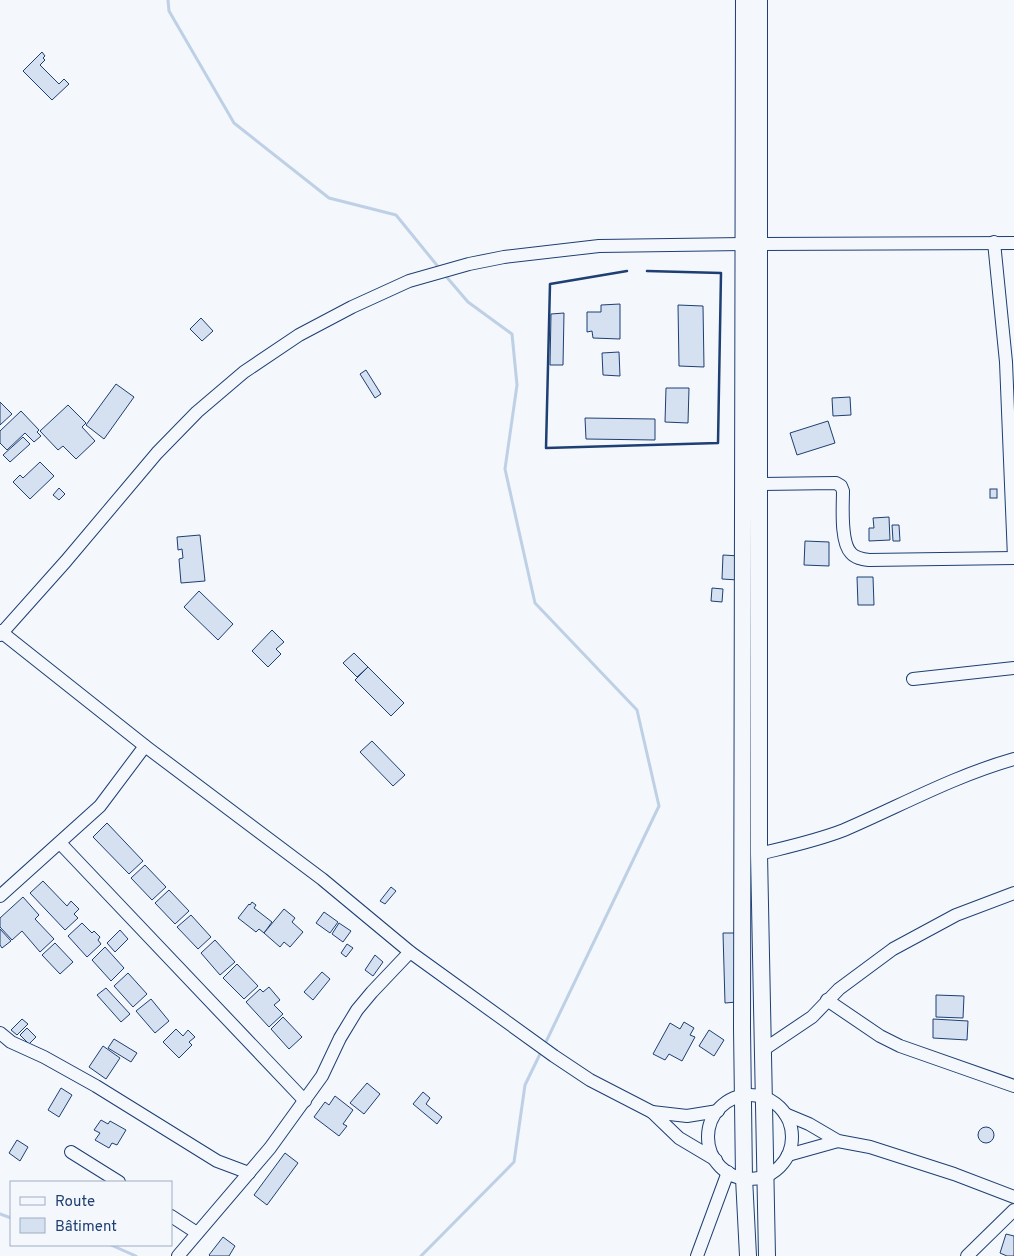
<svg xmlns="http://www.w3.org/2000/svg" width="1014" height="1256" font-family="Overpass,sans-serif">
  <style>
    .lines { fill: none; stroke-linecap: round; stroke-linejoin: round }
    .stream { stroke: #bed0e5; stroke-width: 3 }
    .building { fill: #d5e0f0; stroke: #1d3f73 }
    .minor-casing { stroke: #1d3f73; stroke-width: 14 }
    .major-casing { stroke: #1d3f73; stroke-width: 18 }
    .minor { stroke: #f4f7fb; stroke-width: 12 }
    .major { stroke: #f4f7fb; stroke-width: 16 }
    .wall { stroke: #1d3f73; stroke-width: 2.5 }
  </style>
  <rect width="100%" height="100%" fill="#f4f7fb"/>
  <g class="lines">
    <!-- stream -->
    <g class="stream">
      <path d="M168,0L169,11L234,123L329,198L396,215L440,269"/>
      <path d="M444,274L468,302L512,334L517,385L505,469L535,603L637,710L659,806L544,1046"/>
      <path d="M0,1214L11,1218"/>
      <path d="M111,1245L136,1256"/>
      <path d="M421,1256L514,1162L525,1085L541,1052"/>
    </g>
  </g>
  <!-- building -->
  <g class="building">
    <path d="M42,52L45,56L43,58L45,60L40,65L59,84L64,79L69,84L52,100L23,71Z"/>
    <path d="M620,304V339L593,338L592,331L587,332V312H601V305Z"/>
    <path d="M678,305L703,306L704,367L679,366Z"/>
    <path d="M564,313L563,365H550L551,314Z"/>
    <path d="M201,318L213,331L202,341L190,329Z"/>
    <path d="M619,352L620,376L603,375L602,353Z"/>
    <path d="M366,370L381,394L375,398L360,374Z"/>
    <path d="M116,384L134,397L104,439L86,425Z"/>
    <path d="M666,388H689L688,423L665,422Z"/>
    <path d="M850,397L851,415L833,416L832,398Z"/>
    <path d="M0,402L12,414L0,425Z"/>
    <path d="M68,405L86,423L82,427L95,441L76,459L63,446L58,450L40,431Z"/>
    <path d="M21,411L39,430L37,432L41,436L34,442L25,433L7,450L0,443V431Z"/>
    <path d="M585,418L655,419V440L586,439Z"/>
    <path d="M828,421L835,443L797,455L790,433Z"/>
    <path d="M23,437L30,444L10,462L3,455Z"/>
    <path d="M40,462L54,476L30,499L13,482L20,475L23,478Z"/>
    <path d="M59,488L65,494L59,500L53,495Z"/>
    <rect x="990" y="489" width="7" height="9"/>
    <path d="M889,517L890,540L869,541V528H874L873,518Z"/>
    <path d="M892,525H899L900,541H893Z"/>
    <path d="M200,535L205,581L181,583L179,559L183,558L182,549L178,550L177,537Z"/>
    <path d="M805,541L829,542V566L804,565Z"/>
    <path d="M723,555L740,556L738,580L722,579Z"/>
    <path d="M857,577H873L874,605H858Z"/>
    <path d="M712,588L723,589L722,602L711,601Z"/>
    <path d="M199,591L233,624L218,640L184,607Z"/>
    <path d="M272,630L284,642L276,649L281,654L268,667L252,651Z"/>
    <path d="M354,653L368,667L357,677L343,663Z"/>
    <path d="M368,667L404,703L391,716L355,680Z"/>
    <path d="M372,741L405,775L393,786L360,752Z"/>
    <path d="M107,823L143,861L129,874L93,837Z"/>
    <path d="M145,865L166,887L152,900L131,878Z"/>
    <path d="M43,881L67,906L71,901L79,909L74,914L78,918L65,930L30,893Z"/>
    <path d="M391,887L396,891L385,904L380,901Z"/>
    <path d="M169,890L189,911L175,924L155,903Z"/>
    <path d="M23,897L39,915L35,919L54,939L40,952L22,931L12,940L0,927V918Z"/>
    <path d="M252,902L256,905L254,908L272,922L264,933L259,929L256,932L238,918L249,904L250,905Z"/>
    <path d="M284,909L295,918L292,922L303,932L290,947L284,942L280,947L264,933Z"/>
    <path d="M324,912L338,922L330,933L316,923Z"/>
    <path d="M191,915L211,937L198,949L177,927Z"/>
    <path d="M82,923L92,933L94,931L100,937L98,940L101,944L87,957L68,936Z"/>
    <path d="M339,923L351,931L343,942L332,934Z"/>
    <path d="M0,929L11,941L2,948L0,945Z"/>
    <path d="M120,930L128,939L115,952L107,943Z"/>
    <path d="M723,933H736L737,1002L725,1003Z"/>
    <path d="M215,940L235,962L220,975L201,953Z"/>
    <path d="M55,943L73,962L60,974L42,955Z"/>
    <path d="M347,944L353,948L346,957L341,953Z"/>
    <path d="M105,947L124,968L111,981L92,960Z"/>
    <path d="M375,955L383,962L373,976L365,970Z"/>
    <path d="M237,964L258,986L244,999L223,978Z"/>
    <path d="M322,972L330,979L313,1000L304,992Z"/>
    <path d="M128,973L147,994L133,1007L114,986Z"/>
    <path d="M269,987L280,1000L274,1005L283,1014L269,1027L246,1002L260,989L263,992Z"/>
    <path d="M106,988L130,1014L121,1022L97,995Z"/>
    <path d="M936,995L964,996L963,1018L936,1017Z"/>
    <path d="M151,999L169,1021L155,1033L136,1011Z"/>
    <path d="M283,1017L302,1037L289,1049L271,1029Z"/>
    <path d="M22,1019L28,1024L17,1035L11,1030Z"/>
    <path d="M933,1019L968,1021L967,1040L933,1038Z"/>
    <path d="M684,1022L694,1028L690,1035L695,1037L682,1061L669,1054L665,1060L653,1054L670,1023L680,1029Z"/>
    <path d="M27,1028L36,1037L29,1044L20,1035Z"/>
    <path d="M176,1029L183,1036L188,1030L195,1037L189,1042L192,1045L179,1058L163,1042Z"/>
    <path d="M709,1030L724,1040L714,1056L699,1046Z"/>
    <path d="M114,1039L137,1053L131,1062L108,1048Z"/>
    <path d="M103,1046L120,1058L106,1079L89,1067Z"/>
    <path d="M367,1083L380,1094L364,1114L350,1103Z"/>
    <path d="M61,1088L72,1095L59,1117L48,1110Z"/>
    <path d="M423,1092L430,1098L426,1104L442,1117L437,1124L413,1104Z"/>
    <path d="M335,1096L353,1110L343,1124L347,1126L339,1136L314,1117L325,1102L329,1105Z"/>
    <path d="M101,1120L108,1124L110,1121L126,1130L117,1145L112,1143L109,1148L95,1140L100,1133L94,1130Z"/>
    <circle cx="986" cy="1135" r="8"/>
    <path d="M17,1140L28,1147L20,1161L9,1153Z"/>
    <path d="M285,1153L298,1163L267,1205L254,1195Z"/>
    <path d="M1006,1234L1014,1236V1256H1007L1000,1253Z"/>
    <path d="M223,1237L235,1246L229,1256H210L209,1255Z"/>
  </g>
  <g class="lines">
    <!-- minor casing -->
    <g class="minor-casing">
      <g id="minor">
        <path d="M994,242L1006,362L1014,558"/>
        <path d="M758,484L836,483L841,486L843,491C843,506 840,542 851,553C855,558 862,559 869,560L1014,558"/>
        <path d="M0,631L145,746L322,879L410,952L554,1056L590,1080L652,1112L679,1138L716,1160"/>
        <path d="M0,635L66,561L157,453L197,412L244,372L299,335L352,307L409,281L469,264L504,257L599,246L743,244L1014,243"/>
        <path d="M913,679L1014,668"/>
        <path d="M60,843L305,1101"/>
        <path d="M759,854C787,847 816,841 844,830C900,806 954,776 1014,759"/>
        <path d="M0,896L100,806L145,746"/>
        <path d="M827,1000L880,1036L900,1046L1014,1086"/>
        <path d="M0,1033L11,1042L44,1057L96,1086L217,1161L249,1173"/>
        <path d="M763,1050L812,1017L839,989L893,949L956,915L1014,893"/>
        <circle cx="750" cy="1137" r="42"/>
        <path d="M652,1112L687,1116L718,1111"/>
        <path d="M785,1114L809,1124L838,1141L870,1147L954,1174L1014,1197"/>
        <path d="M71,1152L119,1182"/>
        <path d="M788,1155L838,1141"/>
        <path d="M171,1216L197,1233"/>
        <path d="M178,1256L270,1148L322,1076L340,1038L357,1010L372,992L410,952"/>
        <path d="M697,1256L728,1172"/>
        <path d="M967,1256L1014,1210"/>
      </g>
    </g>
    <!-- major casing -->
    <g class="major-casing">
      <g id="major">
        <path d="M744,0L742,1028L744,1178L748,1256"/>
        <path d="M759,0V854L767,1256"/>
      </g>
    </g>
    <!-- minor -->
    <use href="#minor" class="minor"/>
    <!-- major -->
    <use href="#major" class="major"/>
    <!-- wall -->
    <path class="wall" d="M627,271L550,284L546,448L718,443L721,273L647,271"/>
  </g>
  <!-- legend -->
  <rect x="10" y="1181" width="162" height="65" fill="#f4f7fb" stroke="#9eadc5"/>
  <rect x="20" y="1197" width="25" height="8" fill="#f4f7fb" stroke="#9eadc5"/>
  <text x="55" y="1206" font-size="15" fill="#1d3f73">Route</text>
  <rect x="20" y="1218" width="25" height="15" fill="#d5e0f0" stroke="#9eadc5"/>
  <text x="55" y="1231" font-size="15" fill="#1d3f73">Bâtiment</text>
</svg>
